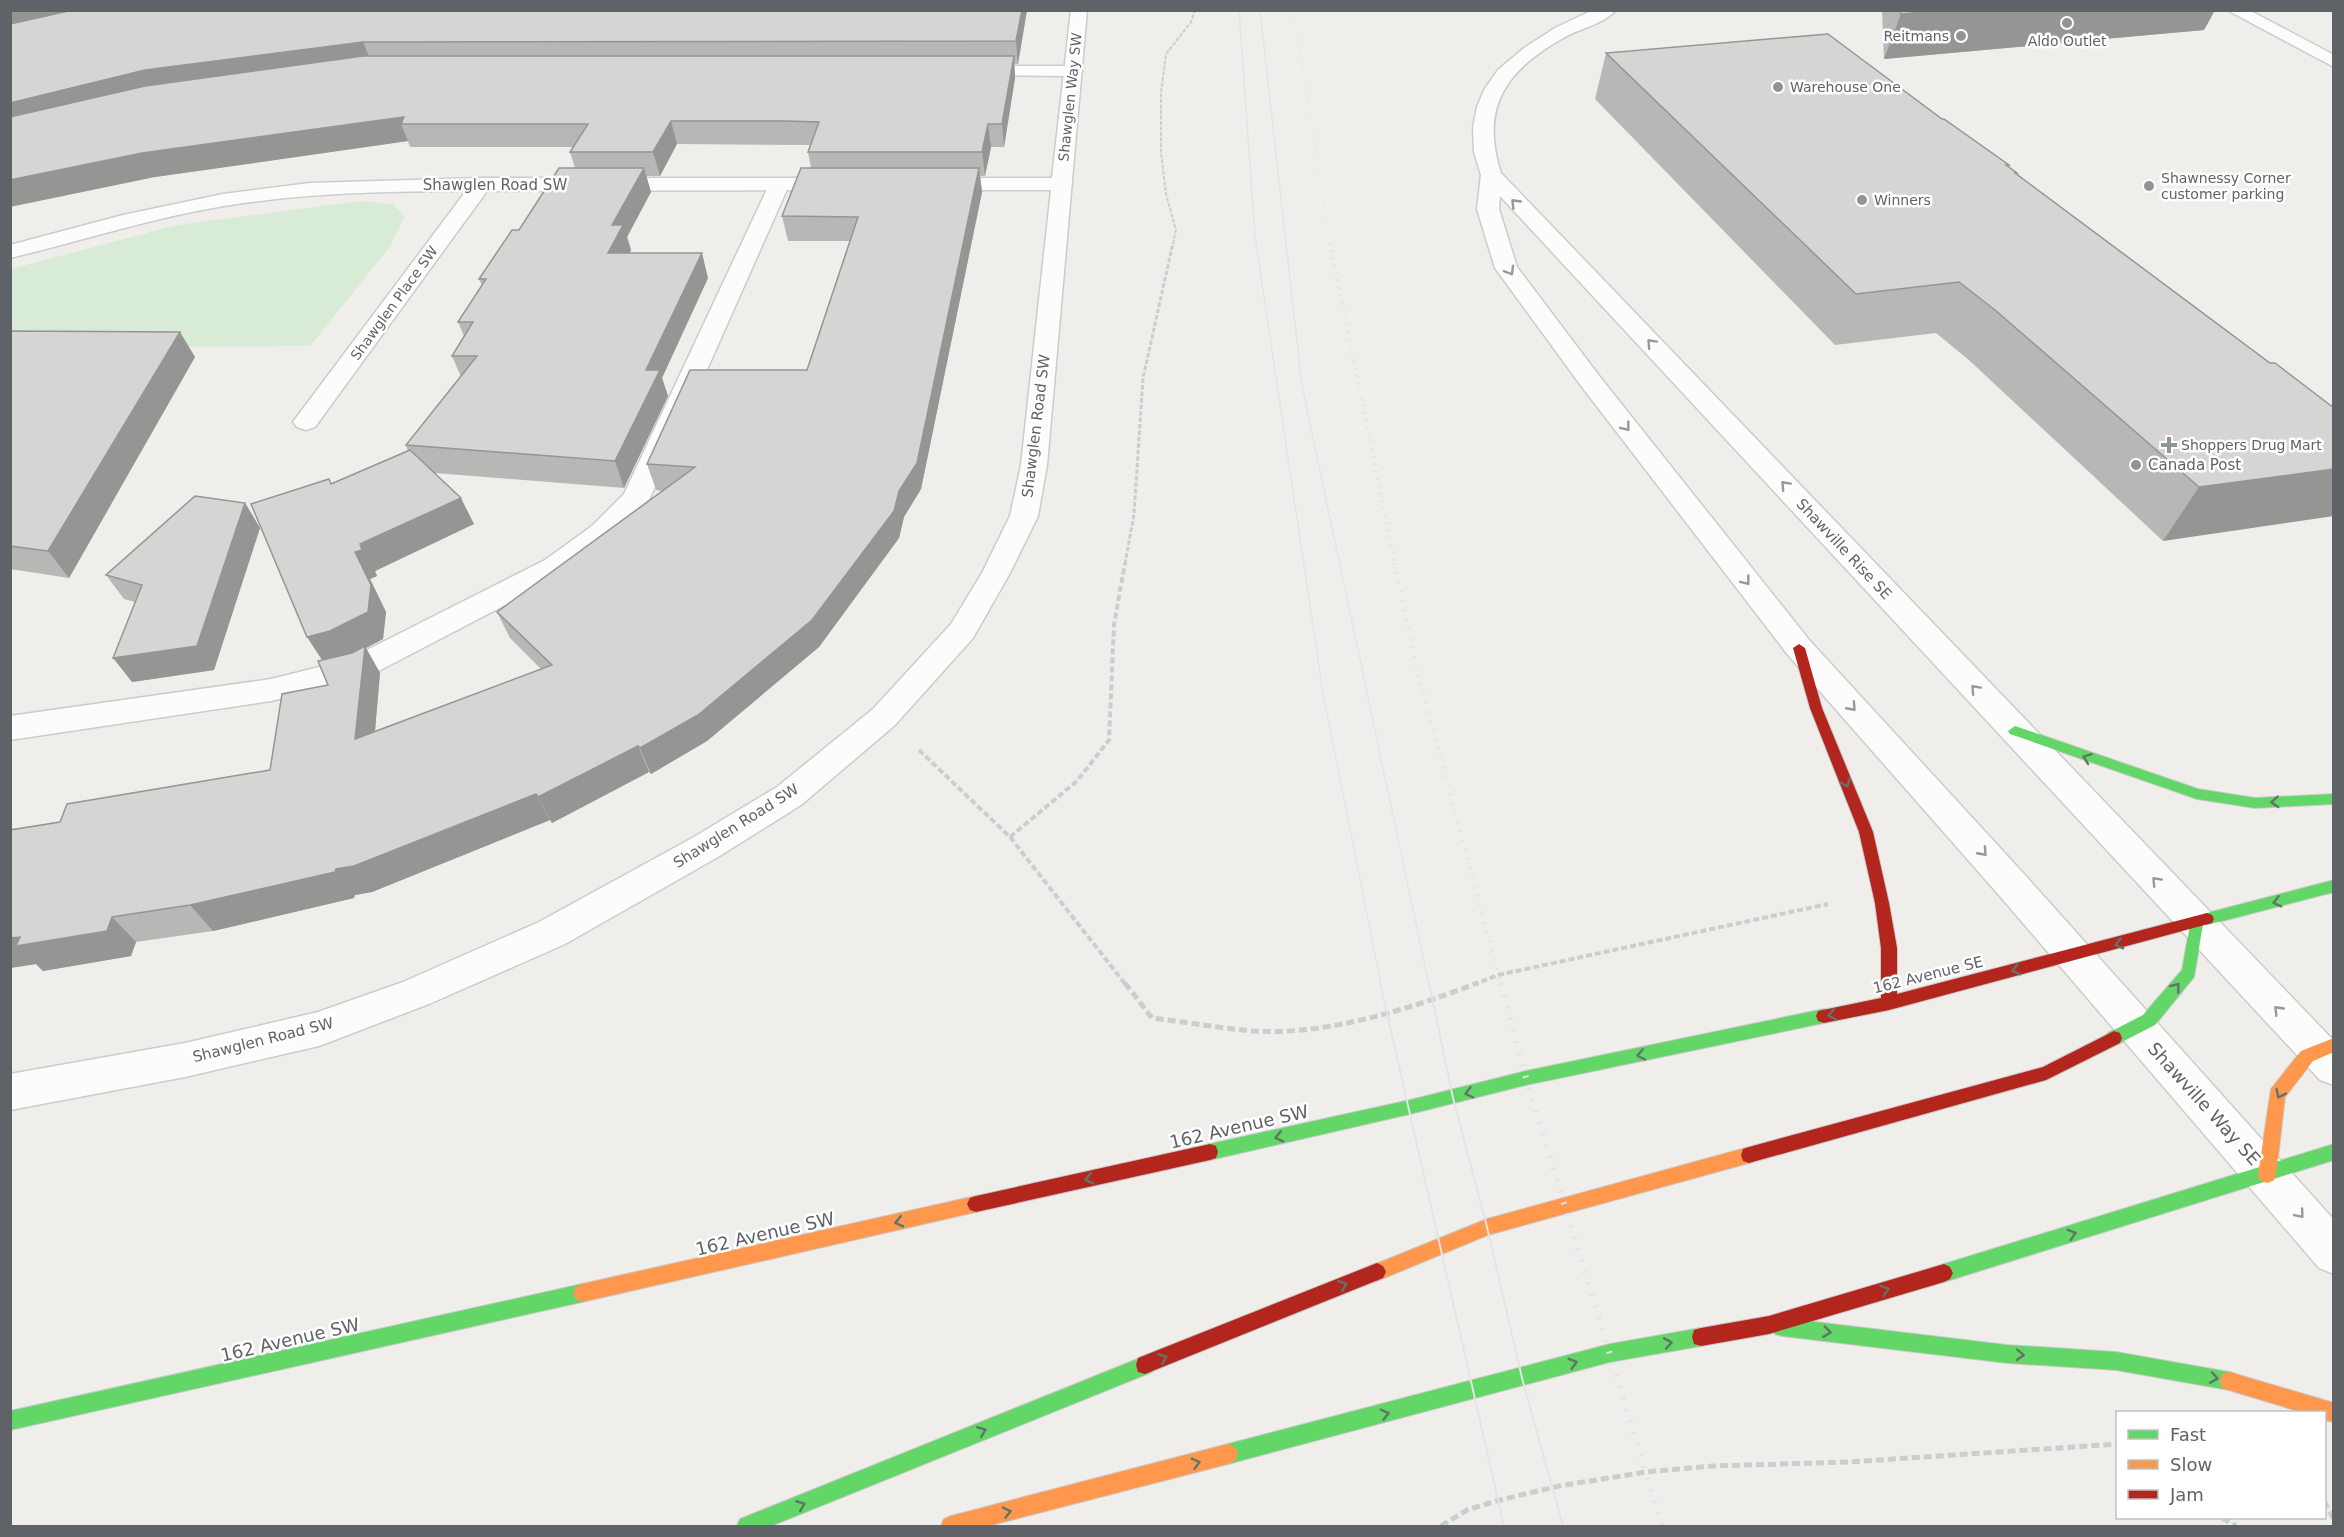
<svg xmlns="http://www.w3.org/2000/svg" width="2344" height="1537" font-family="'DejaVu Sans',sans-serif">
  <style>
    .green { fill: #d8ebd6 }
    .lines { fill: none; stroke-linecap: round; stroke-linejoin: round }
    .lane-casing { stroke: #cbcccc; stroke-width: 3 }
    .street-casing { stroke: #cbcccc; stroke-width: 3 }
    .fast-casing { stroke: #cacacb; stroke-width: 2 }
    .slow-casing { stroke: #cacacb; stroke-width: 2 }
    .jam-casing { stroke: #cacacb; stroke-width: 2 }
    .path-far3 { stroke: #cacfcc; stroke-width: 2; stroke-dasharray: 4 1.5; stroke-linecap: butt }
    .path-far2 { stroke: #cacfcc; stroke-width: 3; stroke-dasharray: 4.5 2; stroke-linecap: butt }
    .path-far1 { stroke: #cacfcc; stroke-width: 4; stroke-dasharray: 6 3; stroke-linecap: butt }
    .path { stroke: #cacfcc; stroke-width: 5; stroke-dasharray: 8 4; stroke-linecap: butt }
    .lane { fill: #fdfcfc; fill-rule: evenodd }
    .street { fill: #fdfcfc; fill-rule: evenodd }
    .fast { fill: #63d668; fill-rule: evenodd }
    .slow { fill: #ff974d; fill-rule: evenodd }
    .jam { fill: #b3261e; fill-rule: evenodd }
    .tram-far1 { stroke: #e4e4e4; stroke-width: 1.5 }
    .tram { stroke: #e4e4e4; stroke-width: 2 }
    .rail-far3 { stroke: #e4e4e4; stroke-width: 2; stroke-dasharray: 1 4.5; stroke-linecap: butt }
    .rail-far2 { stroke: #e4e4e4; stroke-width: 4; stroke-dasharray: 1.5 6; stroke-linecap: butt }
    .rail-far1 { stroke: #e4e4e4; stroke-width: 4.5; stroke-dasharray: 1.5 8; stroke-linecap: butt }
    .rail { stroke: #e4e4e4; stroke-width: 6; stroke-dasharray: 2 10; stroke-linecap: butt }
    .wall { fill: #b8b7b5; fill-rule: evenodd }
    .shaded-wall { fill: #969594 }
    .building { fill: #d6d5d3; stroke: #969594; stroke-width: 1.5 }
    .oneway { stroke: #96999c }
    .oneway2 { stroke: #607468 }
    .poi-dot { fill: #919496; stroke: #fff; stroke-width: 2 }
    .labels { text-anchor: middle; stroke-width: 5; stroke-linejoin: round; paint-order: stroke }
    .far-poi-label { font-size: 14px; fill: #5f6368; stroke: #fff; text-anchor: start }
    .far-street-label { font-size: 14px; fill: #5f6368; stroke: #fff }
    .street-label { font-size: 15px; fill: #5f6368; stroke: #fff }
    .poi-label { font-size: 15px; fill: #5f6368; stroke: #fff; text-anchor: start }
    .near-street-label { font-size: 18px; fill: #5f6368; stroke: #fff }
  </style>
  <rect width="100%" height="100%" fill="#efeeea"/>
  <!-- green -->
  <path class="green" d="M360,201L393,204L405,216L389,248L310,346L11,348V269L177,225Z"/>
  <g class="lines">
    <!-- lane casing -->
    <g class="lane-casing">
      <g id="lane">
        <path d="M2227,10H2249L2334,55V67Z"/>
        <path d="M969,66H1073L1079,67L1082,71L1079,75L1073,76L963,75L960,71L963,67Z"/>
        <path d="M779,179L786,181L789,185L650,498L612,538L565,574L367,677L271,701L10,740V716L271,679L347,660L545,560L592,526L624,494L769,185L772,181Z"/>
      </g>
    </g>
    <!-- street casing -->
    <g class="street-casing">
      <g id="street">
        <path d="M1071,10H1087L1047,465L1038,516L1010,573L973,638L895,725L801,805L718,857L565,944L429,1004L319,1046L185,1077L10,1110V1074L185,1043L318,1012L403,982L539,922L694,837L777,787L873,709L951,624L982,573L1010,516L1021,465L1051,190H938L931,188L928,184L931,180L938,178H1052Z"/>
        <path d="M1593,10H1616C1605,23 1582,28 1567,36C1508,68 1479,105 1501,173L2334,1041V1085L2320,1080L1500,196L1499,209L1517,267L1600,377L1810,641L2024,874L2334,1220V1274L2319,1268L1998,894L1788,655L1582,387L1495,268L1477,209L1481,175L1474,152L1473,128L1477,107L1484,90L1498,70L1524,48L1555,28Z"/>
        <path d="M482,178H841L848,180L851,184L848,188L841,190L487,191L315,427L306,430L297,427L293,422L466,191C385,191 304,193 224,206C151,218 82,241 10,258V245L123,215L223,194L310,183Z"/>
      </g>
    </g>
    <!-- fast casing -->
    <g class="fast-casing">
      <g id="fast">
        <path d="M2015,726L2198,789L2255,798L2334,794V804L2255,808L2197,799L2010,734L2008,731Z"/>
        <path d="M2334,880V892L2207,925L2203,924L2194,977L2155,1025L2120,1043L2114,1045L2108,1043L2106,1038L2108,1033L2143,1015L2182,970L2191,920L2200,919L2202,915L2207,913Z"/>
        <path d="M1824,1009L1830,1011L1832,1016L1830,1021L1824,1023L1526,1085L1410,1114L1210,1160L1204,1158L1202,1152L1204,1146L1210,1144L1410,1100L1526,1071Z"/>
        <path d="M2334,1144V1160L1944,1282L1938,1279L1935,1273L1938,1267L1944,1264Z"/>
        <path d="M582,1284L588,1287L591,1293L588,1299L582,1302L10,1430V1411Z"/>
        <path d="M1782,1318L2007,1345L2116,1352L2229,1372L2236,1374L2238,1381L2236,1388L2229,1390L2116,1370L2007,1363L1782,1336L1775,1334L1773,1327L1775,1320Z"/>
        <path d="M1701,1328L1708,1330L1710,1337L1708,1344L1701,1346L1610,1362L1228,1464L1221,1461L1218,1454L1221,1447L1228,1444L1610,1344Z"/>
        <path d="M1145,1356L1152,1358L1154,1365L1152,1372L771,1526H737L740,1519Z"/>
      </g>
    </g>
    <!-- slow casing -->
    <g class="slow-casing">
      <g id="slow">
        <path d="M2334,1038V1052L2313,1061L2285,1097L2276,1175L2273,1181L2267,1183L2261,1181L2258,1175L2271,1089L2301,1051Z"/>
        <path d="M1749,1147L1755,1149L1757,1155L1755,1161L1749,1163L1488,1235L1377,1281L1371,1278L1368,1272L1371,1266L1487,1219Z"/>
        <path d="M976,1196L982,1198L985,1204L982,1210L976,1212L582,1302L576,1299L573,1293L576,1287L582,1284Z"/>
        <path d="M2229,1372L2334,1403V1422L2324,1420V1412H2301L2222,1388L2220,1381L2222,1374Z"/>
        <path d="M1228,1444L1235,1447L1238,1454L1235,1461L1228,1464L988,1526H941L944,1519L951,1516Z"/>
      </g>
    </g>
    <!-- jam casing -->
    <g class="jam-casing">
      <g id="jam">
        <path d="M1799,644L1805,648L1822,708L1873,832L1889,903L1897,948V994L2207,913L2212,915L2214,919L2212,923L1889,1010L1824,1023L1818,1021L1816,1016L1818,1011L1881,998V948L1875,903L1859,832L1810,708L1793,648Z"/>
        <path d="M2114,1031L2120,1033L2122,1038L2120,1043L2046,1080L1749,1163L1743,1161L1741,1155L1743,1149L1749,1147L2043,1067Z"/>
        <path d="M1210,1144L1216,1146L1218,1152L1216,1158L1210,1160L976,1212L970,1210L967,1204L970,1198L976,1196Z"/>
        <path d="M1377,1263L1383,1266L1386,1272L1383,1278L1145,1374L1138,1372L1136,1365L1138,1358Z"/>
        <path d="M1944,1264L1950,1267L1953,1273L1950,1279L1944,1282L1769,1334L1701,1346L1694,1344L1692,1337L1694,1330L1701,1328L1769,1316Z"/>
      </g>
    </g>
    <!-- path-far3 -->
    <path class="path-far3" d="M1173,244L1176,230L1166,194L1161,153V93L1166,54L1191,22L1195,10"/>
    <!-- path-far2 -->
    <path class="path-far2" d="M1125,564L1134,514L1143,378L1173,243"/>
    <!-- path-far1 -->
    <g class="path-far1">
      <path d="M919,750L1010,837L1126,985"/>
      <path d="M1010,837L1077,781L1109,740L1114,625L1125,563"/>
      <path d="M1473,985L1498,975L1828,904"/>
    </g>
    <!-- path -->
    <g class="path">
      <path d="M1125,983L1152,1018C1186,1022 1219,1028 1253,1031C1324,1036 1411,1009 1477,983"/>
      <path d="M2324,1501L2334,1520"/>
      <path d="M2222,1518L2236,1526"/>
      <path d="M1441,1526L1467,1510L1496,1501L1559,1486L1646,1472L1713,1466L1849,1462L2118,1444"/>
    </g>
    <!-- lane -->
    <use href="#lane" class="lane"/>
    <!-- street -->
    <use href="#street" class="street"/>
    <!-- fast -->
    <use href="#fast" class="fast"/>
    <!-- slow -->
    <use href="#slow" class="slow"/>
    <!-- jam -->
    <use href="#jam" class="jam"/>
    <!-- tram-far1 -->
    <g class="tram-far1">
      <path d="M1239,10L1255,236L1323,693L1381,985"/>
      <path d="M1260,10L1302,386L1429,985"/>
    </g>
    <!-- tram -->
    <g class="tram">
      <path d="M1380,983L1504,1526"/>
      <path d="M1429,983L1453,1098L1487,1227L1522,1378L1563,1526"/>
    </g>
    <!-- rail-far3 -->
    <path class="rail-far3" d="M1294,10L1330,244"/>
    <!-- rail-far2 -->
    <path class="rail-far2" d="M1330,243L1395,564"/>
    <!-- rail-far1 -->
    <path class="rail-far1" d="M1395,563L1416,665L1501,985"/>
    <!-- rail -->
    <path class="rail" d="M1501,983L1526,1078L1662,1526"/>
  </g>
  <!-- wall -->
  <g class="wall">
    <path d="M10,10H1027L1018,64H1014L1015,78L1004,147H991L985,176H980L982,192L921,489L904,517L899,538L819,647L707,741L651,774L649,772L552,823L550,820L372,892L355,895L354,898L213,931L136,942L131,956L43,971L36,964L10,968V830L60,822L270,770L328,685L322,660L332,484L408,451L406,445L461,377L452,356L464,336L458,322L482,285L479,279L519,230L575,168L570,152L573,147H410L408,141L155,177ZM677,144L810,145L808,152L811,168L782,216L788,241H850L807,370L647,464L656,490L663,491L497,612L510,638L541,669L375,731L380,673L366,648L383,639L386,612L370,579L377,576L375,571L474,524L435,473L624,488L668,396L662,378L708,278L630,253L631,250L627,237L651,192L646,176H660Z"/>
    <path d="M1882,10H2215L2204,30L1884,59Z"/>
    <path d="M1606,53L1942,119L2009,165L2008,166L2017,173V174L2270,363L2334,408L2163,541L1970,361L1936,333L1835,345L1595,99Z"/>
    <path d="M10,331L195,357L69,578L10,569Z"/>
    <path d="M245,503L260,528L214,670L132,682L135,602L124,599L106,575Z"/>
  </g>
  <!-- shaded-wall -->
  <g class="shaded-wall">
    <path d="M10,10H113L10,35Z"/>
    <path d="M1022,10H1027L1018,64L1016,41Z"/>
    <path d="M1946,10H2215L2204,30L1884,59L1901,14Z"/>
    <path d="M363,42L372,64L10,129V103L145,70Z"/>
    <path d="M1014,56L1015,78L1004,147L1002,124Z"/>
    <path d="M404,117L401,124L408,141L155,177L10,207V180L142,153Z"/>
    <path d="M671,121L677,144L660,176L653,152Z"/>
    <path d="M988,124L991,147L985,176L982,152Z"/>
    <path d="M644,168L651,192L627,237L631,250L616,278L608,253L612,225Z"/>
    <path d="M979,168L982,192L921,489L904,517L899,538L819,647L707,741L651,774L640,748Z"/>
    <path d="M702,253L708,278L662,378L668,396L624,488L615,461L646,370Z"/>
    <path d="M180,332L195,357L69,578L48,551Z"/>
    <path d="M2334,469V516L2163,541L2199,487Z"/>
    <path d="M461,498L474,524L375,571L377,576L370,579L386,612L383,639L366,648L380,673L372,765L355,739L324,663L307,637L360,544Z"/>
    <path d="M245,503L260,528L214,670L132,682L113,658Z"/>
    <path d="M638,746L649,772L552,823L538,797Z"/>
    <path d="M536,794L550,820L372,892L355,895L354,898L213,931L190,905L336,869Z"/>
    <path d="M112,917L136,942L131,956L43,971L36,964L10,968V938Z"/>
  </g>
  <!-- building -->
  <g class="building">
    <path d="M73,10H1022L1016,41L363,42L145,70L10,103V24Z"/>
    <path d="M1900,10H1946L1901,14Z"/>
    <path d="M1828,34L1942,119H1944L2009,165H2006L2017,173H2015L2270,363H2275L2334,408V469L2199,487L1995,310L1959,282L1856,294L1606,53Z"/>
    <path d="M363,56H1014L1002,124H988L982,152H808L819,122L787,121H671L653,152H570L588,124H401L404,117L142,153L10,180V117L145,86Z"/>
    <path d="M559,168H644L612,225H623L608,253H702L646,370H660L615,461L406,445L477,356H452L473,322H458L486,279H479L512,230H519Z"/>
    <path d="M801,168H979L917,463L899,491L894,511L812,620L698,715L640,748L638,746L538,797L536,794L354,866L336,869L335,872L190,905L112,917L107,931L16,946L20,937L10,938V830L60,822L67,804L270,770L282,694L328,685L318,661L352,653L365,646L355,739L552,665L497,612L695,467L647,464L690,370H807L858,217L782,216Z"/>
    <path d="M10,331L180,332L48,551L10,546Z"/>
    <path d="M410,450L461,498L360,544L362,550L355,552L371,585L368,612L330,631L307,637L251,504L329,479L331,484Z"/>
    <path d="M195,496L245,503L197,646L113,658L142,585L106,575Z"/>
  </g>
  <!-- one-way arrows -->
  <defs><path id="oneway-chevron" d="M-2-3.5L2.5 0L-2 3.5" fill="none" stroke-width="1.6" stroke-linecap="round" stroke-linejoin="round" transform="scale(1.5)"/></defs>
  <g class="oneway">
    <use href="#oneway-chevron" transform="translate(1515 203) rotate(-134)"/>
    <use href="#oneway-chevron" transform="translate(1510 271) rotate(60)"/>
    <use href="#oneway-chevron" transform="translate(1651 343) rotate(-133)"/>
    <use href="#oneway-chevron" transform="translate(1626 427) rotate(52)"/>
    <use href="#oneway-chevron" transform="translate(1785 485) rotate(-133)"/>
    <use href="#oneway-chevron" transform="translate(1746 581) rotate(52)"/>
    <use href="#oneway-chevron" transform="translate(1975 689) rotate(-133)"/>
    <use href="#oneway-chevron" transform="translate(1852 707) rotate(48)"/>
    <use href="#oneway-chevron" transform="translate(1983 852) rotate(48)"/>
    <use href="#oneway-chevron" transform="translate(2156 881) rotate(-133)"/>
    <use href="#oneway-chevron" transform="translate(2278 1010) rotate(-134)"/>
    <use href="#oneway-chevron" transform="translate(2300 1214) rotate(50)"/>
  </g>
  <g class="oneway2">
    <use href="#oneway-chevron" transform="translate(2087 758) rotate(-160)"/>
    <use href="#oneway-chevron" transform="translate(1846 783) rotate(68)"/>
    <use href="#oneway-chevron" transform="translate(2275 802) rotate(177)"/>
    <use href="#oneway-chevron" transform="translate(2277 902) rotate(165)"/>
    <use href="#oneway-chevron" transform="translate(2119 944) rotate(166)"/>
    <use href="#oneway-chevron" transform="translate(2016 970) rotate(165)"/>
    <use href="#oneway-chevron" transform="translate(2176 987) rotate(-51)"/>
    <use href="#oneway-chevron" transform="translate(1832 1015) rotate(168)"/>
    <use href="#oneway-chevron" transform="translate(1641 1055) rotate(168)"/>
    <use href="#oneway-chevron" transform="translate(1469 1093) rotate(165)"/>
    <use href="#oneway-chevron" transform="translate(2280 1094) rotate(115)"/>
    <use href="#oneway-chevron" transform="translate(1279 1137) rotate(167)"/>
    <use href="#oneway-chevron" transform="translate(1089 1179) rotate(167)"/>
    <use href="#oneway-chevron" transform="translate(899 1222) rotate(167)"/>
    <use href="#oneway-chevron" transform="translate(2072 1234) rotate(-17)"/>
    <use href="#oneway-chevron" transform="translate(1343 1285) rotate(-22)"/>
    <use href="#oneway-chevron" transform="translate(1885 1290) rotate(-17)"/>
    <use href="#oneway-chevron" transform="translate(1827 1332) rotate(7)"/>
    <use href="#oneway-chevron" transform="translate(1668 1343) rotate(-10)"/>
    <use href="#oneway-chevron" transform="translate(2020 1355) rotate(3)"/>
    <use href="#oneway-chevron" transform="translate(1163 1358) rotate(-22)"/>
    <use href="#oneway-chevron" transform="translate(1573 1363) rotate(-16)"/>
    <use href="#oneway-chevron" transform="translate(2214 1378) rotate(10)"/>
    <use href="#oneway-chevron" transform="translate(1385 1414) rotate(-15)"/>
    <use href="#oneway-chevron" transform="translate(982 1431) rotate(-22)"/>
    <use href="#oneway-chevron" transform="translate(1196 1463) rotate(-15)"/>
    <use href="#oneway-chevron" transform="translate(801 1505) rotate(-22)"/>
    <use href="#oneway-chevron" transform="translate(1007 1512) rotate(-15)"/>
  </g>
  <!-- markers -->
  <g class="poi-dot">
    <circle cx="2067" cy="23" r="6"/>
    <circle cx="1961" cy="36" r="6"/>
    <circle cx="1778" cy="87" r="6"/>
    <circle cx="2149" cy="186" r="6"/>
    <circle cx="1862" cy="200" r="6"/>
    <path d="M2166 436h6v6h6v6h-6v6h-6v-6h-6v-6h6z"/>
    <circle cx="2136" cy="465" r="6"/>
  </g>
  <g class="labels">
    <!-- far-poi labels -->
    <g class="far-poi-label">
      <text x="1949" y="41" text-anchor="end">Reitmans</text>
      <text x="2067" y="46" text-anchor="middle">Aldo Outlet</text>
      <text x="1790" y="92">Warehouse One</text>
      <text x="2161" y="183">Shawnessy Corner<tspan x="2161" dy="16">customer parking</tspan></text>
      <text x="1874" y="205">Winners</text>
      <text x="2181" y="450">Shoppers Drug Mart</text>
    </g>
    <!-- far-street labels -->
    <g class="far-street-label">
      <text transform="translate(1070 97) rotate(-84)" y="5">Shawglen Way SW</text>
      <text transform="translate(394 303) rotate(-54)" y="5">Shawglen Place SW</text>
    </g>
    <!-- street labels -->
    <g class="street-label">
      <text x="495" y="190">Shawglen Road SW</text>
      <text transform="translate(1036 426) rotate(-83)" y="5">Shawglen Road SW</text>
      <text transform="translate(1844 549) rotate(47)" y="5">Shawville Rise SE</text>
      <text transform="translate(736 826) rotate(-32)" y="5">Shawglen Road SW</text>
      <text transform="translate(1928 975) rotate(-14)" y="5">162 Avenue SE</text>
      <text transform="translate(263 1040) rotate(-14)" y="5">Shawglen Road SW</text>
    </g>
    <!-- poi labels -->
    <g class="poi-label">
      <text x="2148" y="470">Canada Post</text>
    </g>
    <!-- near-street labels -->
    <g class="near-street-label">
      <text transform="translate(2204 1104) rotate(48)" y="6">Shawville Way SE</text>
      <text transform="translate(1239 1127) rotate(-13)" y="6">162 Avenue SW</text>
      <text transform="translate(765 1234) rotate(-13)" y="6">162 Avenue SW</text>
      <text transform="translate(290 1340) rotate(-13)" y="6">162 Avenue SW</text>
    </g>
  </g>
  <!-- border -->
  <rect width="2344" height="1537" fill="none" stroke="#5f6368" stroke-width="24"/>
  <!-- legend -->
  <rect x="2116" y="1411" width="210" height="108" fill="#ffffff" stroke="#bfc1c3" stroke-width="1.5"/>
  <rect x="2128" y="1430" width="30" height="9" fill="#63d668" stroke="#bfc1c3" stroke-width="1.5"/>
  <text x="2170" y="1441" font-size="18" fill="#5f6368">Fast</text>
  <rect x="2128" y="1460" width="30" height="9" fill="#ff974d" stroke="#bfc1c3" stroke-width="1.5"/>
  <text x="2170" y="1471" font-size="18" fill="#5f6368">Slow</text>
  <rect x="2128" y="1490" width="30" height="9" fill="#b3261e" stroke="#bfc1c3" stroke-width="1.5"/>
  <text x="2170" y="1501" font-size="18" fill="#5f6368">Jam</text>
</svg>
